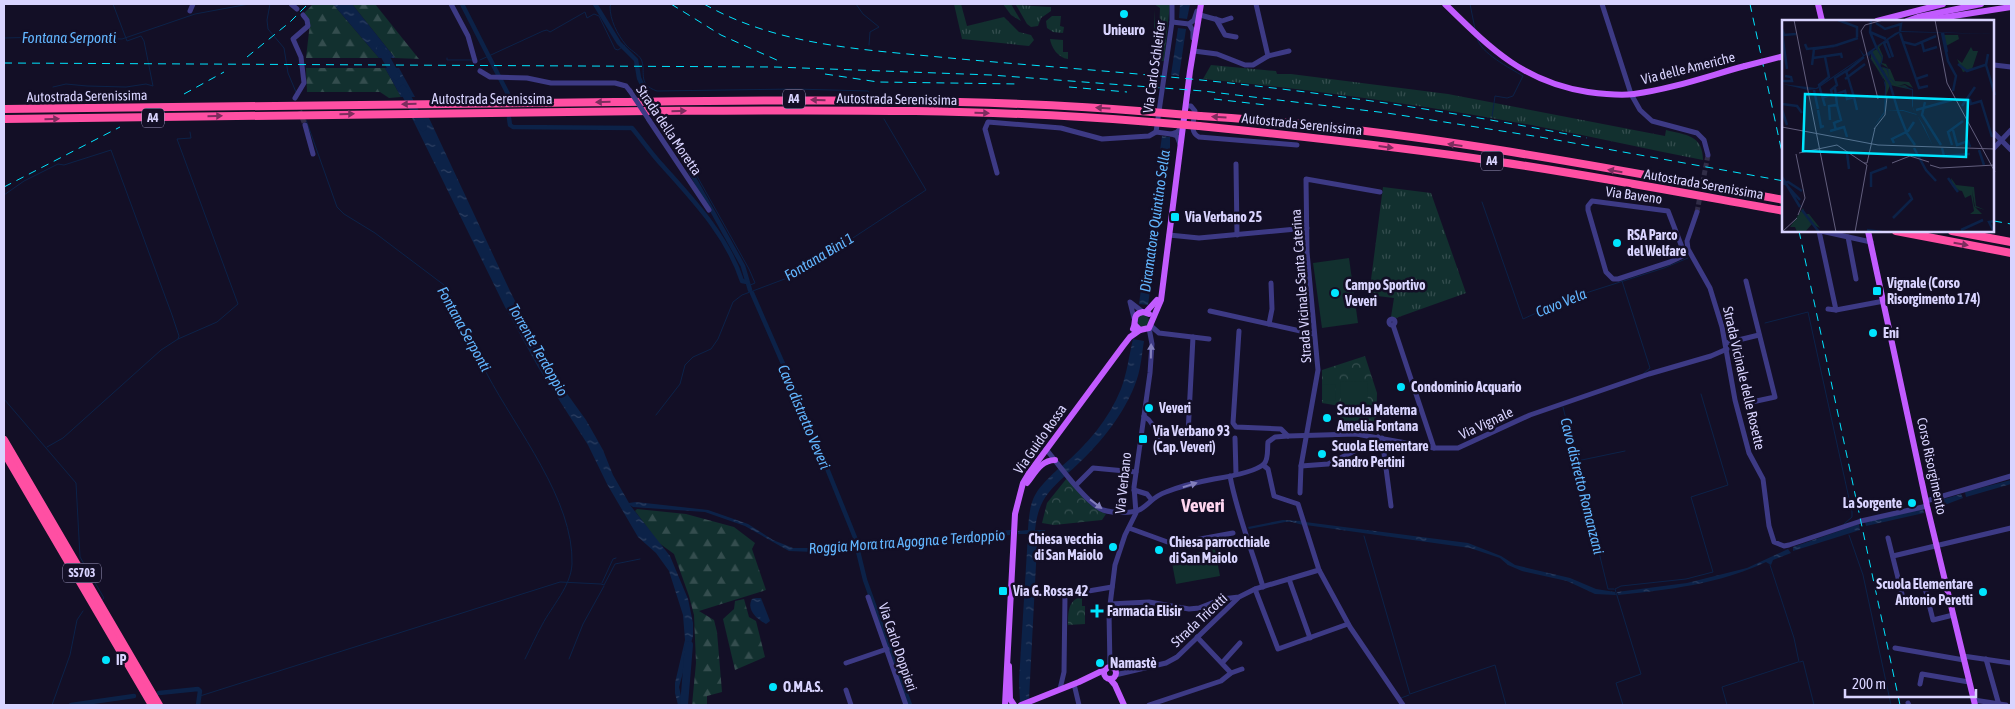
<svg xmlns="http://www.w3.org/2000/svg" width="2015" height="709" font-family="'Asap Condensed',sans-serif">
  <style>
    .grass { fill: url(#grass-tufts) }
    .forest { fill: url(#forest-firs) }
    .park { fill: url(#park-crowns) }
    .pitch { fill: #12302f }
    .water { fill: url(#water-ripples) }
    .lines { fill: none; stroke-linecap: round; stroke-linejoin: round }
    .stream { stroke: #0c2248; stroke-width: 1 }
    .canal { stroke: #0c2248; stroke-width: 4.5 }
    .river { stroke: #0c2248; stroke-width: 8 }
    .minor-tunnel { stroke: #312d47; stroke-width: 5; stroke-dasharray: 5 2.5; stroke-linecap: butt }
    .minor { stroke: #3d3a85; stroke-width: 5 }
    .major { stroke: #c25bff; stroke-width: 6 }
    .highway { stroke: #ff4fa3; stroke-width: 8 }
    .rail { stroke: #00e5ff; stroke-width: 1; stroke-dasharray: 8 6; stroke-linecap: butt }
    .minor-bridge { stroke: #3d3a85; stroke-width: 5 }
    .major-bridge { stroke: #c25bff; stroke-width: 6 }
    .highway-bridge { stroke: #ff4fa3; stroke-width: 8 }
    .oneway { fill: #7d2c5e }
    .oneway2 { fill: #837fbc }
    .poi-dot { fill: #00e5ff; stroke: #130f26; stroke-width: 2 }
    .labels { text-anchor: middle; stroke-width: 5; stroke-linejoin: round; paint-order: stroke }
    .shield { fill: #130f26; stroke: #9e99be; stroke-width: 1 }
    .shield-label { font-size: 12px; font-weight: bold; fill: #d9d4ff }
    .poi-label { font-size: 14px; font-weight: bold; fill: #d9d4ff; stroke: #130f26; text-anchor: start }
    .street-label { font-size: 14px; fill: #d9d4ff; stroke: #130f26 }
    .water-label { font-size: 15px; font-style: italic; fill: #62b6ff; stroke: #130f26 }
    .district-label { font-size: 19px; font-weight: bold; fill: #ffd6f0; stroke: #130f26 }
    .inset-river { fill: none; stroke: #0c2248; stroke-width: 2.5 }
    .inset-road { fill: none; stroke: #625e7d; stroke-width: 1 }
    .view { fill: #00e5ff; fill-opacity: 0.15; stroke: #00e5ff; stroke-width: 2.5 }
    .inset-edge { fill: none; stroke: #d9d4ff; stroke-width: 2.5 }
  </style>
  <defs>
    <pattern id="grass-tufts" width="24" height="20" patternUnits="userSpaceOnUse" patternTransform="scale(1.25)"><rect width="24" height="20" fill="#12302f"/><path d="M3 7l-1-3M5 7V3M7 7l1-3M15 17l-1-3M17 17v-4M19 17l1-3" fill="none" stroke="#344d4e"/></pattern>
    <pattern id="forest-firs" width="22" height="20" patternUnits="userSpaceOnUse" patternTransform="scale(1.25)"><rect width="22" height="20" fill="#12302f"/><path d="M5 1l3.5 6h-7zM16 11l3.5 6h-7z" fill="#344d4e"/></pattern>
    <pattern id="park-crowns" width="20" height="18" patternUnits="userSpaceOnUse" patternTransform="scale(1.25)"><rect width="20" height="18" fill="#12302f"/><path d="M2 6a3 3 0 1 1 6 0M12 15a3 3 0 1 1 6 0" fill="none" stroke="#344d4e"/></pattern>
    <pattern id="water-ripples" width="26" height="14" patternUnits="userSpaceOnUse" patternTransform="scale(1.25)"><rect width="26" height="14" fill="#0c2248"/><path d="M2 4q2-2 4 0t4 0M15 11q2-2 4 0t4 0" fill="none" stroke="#2f4163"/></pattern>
  </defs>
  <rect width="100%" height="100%" fill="#130f26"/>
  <!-- grass -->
  <g class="grass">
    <path d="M954,4H961L967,26L1004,17L1019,32L1031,35L1034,40L1029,46L962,39Z"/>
    <path d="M1003,4H1011L1021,21L1011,15Z"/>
    <path d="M1154,4H1170L1164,61H1152L1155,10V37H1159L1160,8Z"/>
    <path d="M1016,5L1051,7V11L1041,18L1038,26L1031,27L1027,24Z"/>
    <path d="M1052,16H1061L1060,26L1064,27L1063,33L1053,32L1047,28L1046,21Z"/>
    <path d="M1050,39L1063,40V52H1068V59C1058,58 1051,47 1050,39Z"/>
    <path d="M1211,65L1276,71L1277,74H1291L1448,94L1665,136L1666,130C1686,135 1703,135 1703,160C1650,150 1595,137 1541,127C1429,106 1316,90 1203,79Z"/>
    <path d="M1383,187L1431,193L1466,293L1396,318L1391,317L1394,298L1369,295Z"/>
    <circle cx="1143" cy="321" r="6"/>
  </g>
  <!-- forest -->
  <g class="forest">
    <path d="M313,4H333L379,58H306L310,23L304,13Z"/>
    <path d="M352,4H375L419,59L395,58Z"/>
    <path d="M306,68H385L401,97L389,98L380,92H307Z"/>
    <path d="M637,509L686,514L734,527L755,543L752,549L766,590L699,611L714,620L717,632L722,692L707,696V705H692L696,663L694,615L689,596L674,554L659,543L635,511Z"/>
    <path d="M744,599L749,617L756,621L765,657L735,670L723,619L734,609L735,601Z"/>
  </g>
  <!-- park -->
  <g class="park">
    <path d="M1365,356L1377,393L1376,429H1340V406L1322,403V370Z"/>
    <path d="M1067,478L1098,510L1106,514L1102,520L1054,525L1042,523L1047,503Z"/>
    <path d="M1082,597V606H1085V624L1068,625C1068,613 1068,599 1082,597Z"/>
  </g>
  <!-- pitch -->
  <g class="pitch">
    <path d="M1349,258L1358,323L1322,328L1313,263Z"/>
    <path d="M1367,381L1369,427H1342L1340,382Z"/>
    <path d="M1323,384L1336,385L1335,401L1322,400Z"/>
    <path d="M1215,549L1220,576L1176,584L1171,558Z"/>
  </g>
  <!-- water -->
  <g class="water">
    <path d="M333,4H352L395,58H379Z"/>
    <path d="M1180,4H1190L1187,19L1179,18Z"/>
    <path d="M1178,28L1186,29L1179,76L1171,75Z"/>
    <path d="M385,68H399L415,97H401Z"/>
    <path d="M412,118H429L510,291L542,355L560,384L586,420L603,450L613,475L629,503L636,502L708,510L748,524L773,540L793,548H817L855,543V548L815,552L789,551L745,526L705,512L633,507L630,505L670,556L688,599L693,623V636L679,687L683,705H678L675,693V683L685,640L683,615L669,571L656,553L638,537L607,484L588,445L538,367L505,307Z"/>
    <path d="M1162,136L1170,137V147L1148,305L1139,304Z"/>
    <path d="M1133,339L1144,341C1142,353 1141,367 1137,379C1125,415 1096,449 1068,473L1062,466C1087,445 1109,419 1121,389C1127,373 1129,356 1133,339Z"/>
    <path d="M1059,468L1065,476C1046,493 1038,503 1035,530H1045V533L1035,535L1037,545L1029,699L1020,702L1019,681L1028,534H1018V531L1028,530C1030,496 1035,491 1059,468Z"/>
    <path d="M2011,480V484L1966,497L1965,492Z"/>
    <path d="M1961,494L1963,498L1934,509V502Z"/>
    <path d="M1923,509L1924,513L1866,526L1865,522Z"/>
    <path d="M1283,520L1302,521L1303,525L1292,522H1285L1249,529L1248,527Z"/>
    <path d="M1305,522L1468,543L1501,556L1515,565L1570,578L1596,589L1615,592L1616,595L1595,594L1567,581L1522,571L1508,565L1500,558L1470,548L1306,525Z"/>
    <path d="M1859,524L1860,530L1793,551V547Z"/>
    <path d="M1011,530L1010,535L947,539L928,543L858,547V544L924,541L957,535Z"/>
    <path d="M1788,549L1791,553L1773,560L1771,565L1766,562C1719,584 1668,590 1618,595L1617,592L1687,583L1747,568Z"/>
    <path d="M756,598H761L770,621L766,624C757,619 746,610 752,599Z"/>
  </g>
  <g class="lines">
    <!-- stream -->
    <g class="stream">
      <path d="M270,4L267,20L268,29L284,48L288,73L296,92"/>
      <path d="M612,4L610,6C610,20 617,34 626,45C630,50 638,54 641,59C647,71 636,84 657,91L795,89L868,91L869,93"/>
      <path d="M856,4L863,14L879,27L870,32L869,45"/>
      <path d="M1470,4L1475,29"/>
      <path d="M4,38L44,37L122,39L195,14L249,4"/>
      <path d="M1477,38C1480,53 1510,68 1523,76L1513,96L1507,98L1495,96L1492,117"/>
      <path d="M447,58V60H472"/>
      <path d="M480,60L543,31L547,30L550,32L585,12L587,18L594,14L599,16L615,49L618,50L625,45"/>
      <path d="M53,87L66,84L87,86L126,87L146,84L153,86L144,41L141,36L127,41L113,4"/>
      <path d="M305,117L337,207L344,214L375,233L444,285C462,312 472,345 487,374C516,429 574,500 572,564C571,586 552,606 542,625C536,636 531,647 525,659"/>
      <path d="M665,119L749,269L755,283L748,286"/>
      <path d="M4,195L24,181L58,164L64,165L111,150L172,315L179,336L178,339"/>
      <path d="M1482,202L1523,319L1567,299L1664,268L1688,258"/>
      <path d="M1622,281L1650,368L1643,374"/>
      <path d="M1765,323L1808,312L1852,512V517L1844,524"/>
      <path d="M4,399L76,483L80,557L104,598L102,600"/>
      <path d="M1563,407L1608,589H1614"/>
      <path d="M656,415L680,384L685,365L693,357L711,349L718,339L733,302L742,295L798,274L926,190L884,119"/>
      <path d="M47,447L63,438L161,350L178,339L217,322L238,304L177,139L191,138L190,132"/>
      <path d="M1577,461L1625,451"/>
      <path d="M1849,535L1863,575L1891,705"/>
      <path d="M1364,536L1410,694L1495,665L1506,705"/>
      <path d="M1770,565L1794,638L1799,662"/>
      <path d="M602,583L613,559L616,558"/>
      <path d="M569,659L583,624L604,586"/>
      <path d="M1800,662L1803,661L1814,705"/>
      <path d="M200,696L560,582L601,584L604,585L615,564L640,559"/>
      <path d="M1401,698L1409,695"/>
      <path d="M52,705L70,655L77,620L83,611"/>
      <path d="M1623,705L1616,683L1641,674L1615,589L1621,586L1686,579L1713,572L1691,497L1728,485L1701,394"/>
      <path d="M1727,705L1722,687L1798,662"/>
    </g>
    <!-- canal -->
    <g class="canal">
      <path d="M462,4L509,96"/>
      <path d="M595,4L619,43L636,60L639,78L647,95"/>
      <path d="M660,117L743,266L750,290"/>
      <path d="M509,118L510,125L513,127L632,128C642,140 651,153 661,164C693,200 727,235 742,281L747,282"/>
      <path d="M752,293L805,414L856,540"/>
      <path d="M856,543L865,580L910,705"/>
      <path d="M159,693L198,689L200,691L198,705"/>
      <path d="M71,705L134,696"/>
    </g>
    <!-- river -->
    <g class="river">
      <path d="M381,49L396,76"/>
      <path d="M403,89L423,127"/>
      <path d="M684,705L689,645"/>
    </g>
    <!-- minor-tunnel -->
    <g class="minor-tunnel">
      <path d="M297,104L305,125"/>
      <path d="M1697,212L1708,155"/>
    </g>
    <!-- minor -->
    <g class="minor">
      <path d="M291,4L297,9"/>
      <path d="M451,4L468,36L475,61"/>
      <path d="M1256,4L1268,56"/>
      <path d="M1602,4L1631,94L1640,110L1652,121L1697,133L1704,140L1708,155"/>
      <path d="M190,11L193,4"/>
      <path d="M1200,15L1222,21L1231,18"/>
      <path d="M1216,19L1225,35L1236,37"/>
      <path d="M1172,22L1189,24"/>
      <path d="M1193,38V31L1189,24L1194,20L1197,11"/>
      <path d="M1194,51L1217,54L1245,65H1253L1268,56L1289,51"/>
      <path d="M1994,65L2011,67"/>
      <path d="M480,71L490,77L527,78L551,83H615L626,86L630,91"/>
      <path d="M295,98L304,83L301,57L293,39L308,26L307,20L303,15"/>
      <path d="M1187,106H1191L1195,111C1194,121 1189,132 1199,137L1297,145"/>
      <path d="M649,120L709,210"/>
      <path d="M305,125L313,154"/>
      <path d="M1156,132L1172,22V4"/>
      <path d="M1994,133L2011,150"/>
      <path d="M1180,144L1177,136L1171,134L1177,132L1183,126"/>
      <path d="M1994,148L2011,130"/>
      <path d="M1236,164L1237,235"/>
      <path d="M997,173L985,129L988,122L1061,128L1102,139L1149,136L1156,132L1171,134"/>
      <path d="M1592,201L1668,211L1685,255L1670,262L1618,279H1613L1606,272L1588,210V206Z"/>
      <path d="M1697,212L1687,241L1688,249L1710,288L1722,327L1735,400L1749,453L1763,479L1769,526L1774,542L1784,546L1789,545L1861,521L1927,506"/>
      <path d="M1819,231L1836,310"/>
      <path d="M1821,231L1871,242"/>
      <path d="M1169,235L1199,238L1307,228"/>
      <path d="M1848,237L1856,279"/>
      <path d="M1746,281L1775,397L1752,402"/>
      <path d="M1828,309L1836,310L1884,301"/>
      <path d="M1210,311L1314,334"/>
      <path d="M1134,318L1130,302L1143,312"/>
      <circle cx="1392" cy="322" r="3"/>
      <path d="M1269,324L1272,309L1271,283"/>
      <path d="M1393,325L1434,448"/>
      <path d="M1151,326L1159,333L1209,339"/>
      <path d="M1239,331L1233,423L1236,427L1281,429L1288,436"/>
      <path d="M1193,337L1188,434L1196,435"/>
      <path d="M1726,343L1759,335"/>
      <path d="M1144,416C1152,421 1156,430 1158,439"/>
      <path d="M1235,438L1236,474"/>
      <path d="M1382,438L1391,506"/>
      <path d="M1046,449C1058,464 1087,504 1103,510C1113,513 1132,514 1141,509C1150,503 1154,496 1166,492C1181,486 1198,482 1214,479C1227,477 1255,472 1264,464C1269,459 1267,448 1268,442L1275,437L1288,436L1356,434L1434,448H1458L1530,415L1649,374L1711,356L1727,349"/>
      <path d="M1263,465L1268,469L1274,496L1298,504L1319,570L1350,627L1403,705"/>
      <path d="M1301,466L1328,464L1371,443L1378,437"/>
      <path d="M1230,476C1237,514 1252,550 1263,587"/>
      <path d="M1076,485L1093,468L1136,472"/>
      <path d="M1134,490L1147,494L1151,499"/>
      <path d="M1300,493L1301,466L1318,370L1307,252L1306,179L1380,192"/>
      <path d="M1926,501L2011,476"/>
      <path d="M1129,528L1173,544L1233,533"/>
      <path d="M1888,538L1904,602"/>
      <path d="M1893,556L2011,528"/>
      <path d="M1289,579L1310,638"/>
      <path d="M1924,584L1933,620L1953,615"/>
      <path d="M1255,589L1278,649L1348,624"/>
      <path d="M1050,590L1065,595L1112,587"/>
      <path d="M868,597L906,705"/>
      <path d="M1110,604L1149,602L1189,609L1199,608L1222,599L1239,597L1255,589L1319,570"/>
      <path d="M1197,637L1231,673"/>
      <path d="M1895,648L1964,660"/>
      <path d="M1963,656L2011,663"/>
      <path d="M1986,659L1999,705"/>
      <path d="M846,663L887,649"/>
      <path d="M1222,663L1240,643"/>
      <path d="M1110,667L1109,613L1115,565L1125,535L1136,513L1134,487L1150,373L1152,344L1149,328"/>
      <path d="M1115,675L1166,663L1177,657L1238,598"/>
      <path d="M1074,684L1079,705"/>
      <path d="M1920,684L1922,674L1969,682"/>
      <path d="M1060,689L1064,672L1065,595"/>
      <path d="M846,690L851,705"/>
      <path d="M1974,700L2006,705"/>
      <path d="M1908,703L1909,705"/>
      <path d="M1149,705L1221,681L1231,673L1242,669"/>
    </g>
    <!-- major -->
    <g class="major">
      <path d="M1445,4C1490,48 1523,82 1588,92C1603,94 1620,96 1634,94C1672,89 1708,76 1745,66"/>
      <path d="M1818,4L1822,21"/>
      <path d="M1877,21L1943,4"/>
      <path d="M1907,21L1918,17L1981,4"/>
      <path d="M1921,21L2011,7"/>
      <path d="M1868,231L1927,506L1975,705"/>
      <path d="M1146,312L1157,300"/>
      <path d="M1135,325L1140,330L1149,328L1161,300L1190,71L1201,4"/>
      <path d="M1133,329C1137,322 1131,314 1143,312L1149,314"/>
      <path d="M1027,483C1035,473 1041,460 1055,460"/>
      <path d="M1009,666L1010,699L1014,705"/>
      <circle cx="1110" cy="673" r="6"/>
      <path d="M1110,679L1115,685L1124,705"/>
      <path d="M1005,705L1015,514L1023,483L1029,473L1123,346L1130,337L1140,330"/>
      <path d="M1021,705L1079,682L1106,669"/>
    </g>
    <!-- highway -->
    <g class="highway">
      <path d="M4,109C208,106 412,103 615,102C794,100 973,97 1152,112"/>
      <path d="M1200,116C1396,127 1591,165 1784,200"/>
      <path d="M4,119C219,116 434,113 649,111C817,110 984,108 1151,122"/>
      <path d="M1199,126C1299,136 1400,147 1500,162C1595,176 1689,194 1784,211"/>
      <path d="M1896,231L2011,253"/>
      <path d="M1952,231L2011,242"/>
      <path d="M4,440L159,705"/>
      <path d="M4,452L152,705"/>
    </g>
    <!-- rail -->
    <g class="rail">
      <path d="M671,4L721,35L779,61"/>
      <path d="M704,4C776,45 858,49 939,57C1012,64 1086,69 1159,76C1303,89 1446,110 1587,138"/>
      <path d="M1750,4L1784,162"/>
      <path d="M247,57L290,22L308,4"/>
      <path d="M4,63L775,67L991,75L1203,91L1387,113L1540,137L1784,181"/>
      <path d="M825,74L878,82L1019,84"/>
      <path d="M1069,87L1127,92"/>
      <path d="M184,94L224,72"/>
      <path d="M1214,99L1266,105"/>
      <path d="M4,187L120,127"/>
      <path d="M1994,221L2011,224"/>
      <path d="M1799,231L1900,705"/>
    </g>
    <!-- minor-bridge -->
    <path class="minor-bridge" d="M630,91L649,120"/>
    <!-- major-bridge -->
    <path class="major-bridge" d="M1745,66L1784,56"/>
    <!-- highway-bridge -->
    <g class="highway-bridge">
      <path d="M1152,112L1200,116"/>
      <path d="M1151,122L1199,126"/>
    </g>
  </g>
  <!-- one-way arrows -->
  <defs><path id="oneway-solid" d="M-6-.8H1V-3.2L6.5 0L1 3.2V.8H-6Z" transform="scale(1.25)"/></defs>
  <g class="oneway">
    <use href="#oneway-solid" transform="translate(818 100) rotate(-179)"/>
    <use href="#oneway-solid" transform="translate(603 102) rotate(179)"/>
    <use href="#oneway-solid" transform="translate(409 104) rotate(179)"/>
    <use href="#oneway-solid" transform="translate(1103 108) rotate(-176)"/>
    <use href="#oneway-solid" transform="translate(679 111) rotate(-1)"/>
    <use href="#oneway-solid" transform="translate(982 113) rotate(2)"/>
    <use href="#oneway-solid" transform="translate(347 114) rotate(-1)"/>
    <use href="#oneway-solid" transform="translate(215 116) rotate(-1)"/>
    <use href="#oneway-solid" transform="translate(1219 117) rotate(-177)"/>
    <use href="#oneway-solid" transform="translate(52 119) rotate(-1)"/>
    <use href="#oneway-solid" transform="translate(1455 145) rotate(-172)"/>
    <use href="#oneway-solid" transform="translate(1386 147) rotate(7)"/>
    <use href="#oneway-solid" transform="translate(1615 171) rotate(-170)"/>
    <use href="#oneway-solid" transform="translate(1961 244) rotate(10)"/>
  </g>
  <g class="oneway2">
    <use href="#oneway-solid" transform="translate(1151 351) rotate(-89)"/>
    <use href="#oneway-solid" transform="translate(1190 485) rotate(-17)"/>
    <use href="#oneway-solid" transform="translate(1096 504) rotate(37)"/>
  </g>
  <!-- markers -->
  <g class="poi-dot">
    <circle cx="1124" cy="14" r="5"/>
    <rect x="1170" y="212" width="10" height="10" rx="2.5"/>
    <circle cx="1617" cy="243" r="5"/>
    <rect x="1872" y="286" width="10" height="10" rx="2.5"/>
    <circle cx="1335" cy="293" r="5"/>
    <circle cx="1873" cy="333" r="5"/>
    <circle cx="1401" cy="387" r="5"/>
    <circle cx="1149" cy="408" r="5"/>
    <circle cx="1327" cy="418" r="5"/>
    <rect x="1138" y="434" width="10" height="10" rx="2.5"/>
    <circle cx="1322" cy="454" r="5"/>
    <circle cx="1912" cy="503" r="5"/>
    <circle cx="1113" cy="547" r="5"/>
    <circle cx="1159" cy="550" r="5"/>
    <rect x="998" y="586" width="10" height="10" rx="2.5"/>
    <circle cx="1983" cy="592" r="5"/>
    <path d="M1094.5 603.5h5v5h5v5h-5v5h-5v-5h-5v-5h5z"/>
    <circle cx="106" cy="660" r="5"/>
    <circle cx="1100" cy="663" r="5"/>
    <circle cx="773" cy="687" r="5"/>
  </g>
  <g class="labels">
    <!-- shield labels -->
    <g class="shield">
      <rect x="783" y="89.5" width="22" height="19" rx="4"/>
      <rect x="142" y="108.5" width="22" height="19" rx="4"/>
      <rect x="1481" y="151.5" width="22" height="19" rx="4"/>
      <rect x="63" y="563.5" width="38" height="19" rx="4"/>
    </g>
    <g class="shield-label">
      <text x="794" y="103">A4</text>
      <text x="153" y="122">A4</text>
      <text x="1492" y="165">A4</text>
      <text x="82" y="577">SS703</text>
    </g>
    <!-- poi labels -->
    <g class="poi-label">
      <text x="1124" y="35" text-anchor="middle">Unieuro</text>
      <text x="1185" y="222">Via Verbano 25</text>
      <text x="1627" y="240">RSA Parco<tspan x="1627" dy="16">del Welfare</tspan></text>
      <text x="1887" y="288">Vignale (Corso<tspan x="1887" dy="16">Risorgimento 174)</tspan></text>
      <text x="1345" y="290">Campo Sportivo<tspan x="1345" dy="16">Veveri</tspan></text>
      <text x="1883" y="338">Eni</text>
      <text x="1411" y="392">Condominio Acquario</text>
      <text x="1159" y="413">Veveri</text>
      <text x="1337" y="415">Scuola Materna<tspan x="1337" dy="16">Amelia Fontana</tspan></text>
      <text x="1153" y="436">Via Verbano 93<tspan x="1153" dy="16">(Cap. Veveri)</tspan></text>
      <text x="1332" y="451">Scuola Elementare<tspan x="1332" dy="16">Sandro Pertini</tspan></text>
      <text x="1902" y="508" text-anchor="end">La Sorgente</text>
      <text x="1103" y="544" text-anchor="end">Chiesa vecchia<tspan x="1103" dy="16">di San Maiolo</tspan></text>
      <text x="1169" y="547">Chiesa parrocchiale<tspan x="1169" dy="16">di San Maiolo</tspan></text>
      <text x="1973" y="589" text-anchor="end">Scuola Elementare<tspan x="1973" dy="16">Antonio Peretti</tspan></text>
      <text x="1013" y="596">Via G. Rossa 42</text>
      <text x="1107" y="616">Farmacia Elisir</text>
      <text x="116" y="665">IP</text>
      <text x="1110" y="668">Namastè</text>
      <text x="783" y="692">O.M.A.S.</text>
    </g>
    <!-- street labels -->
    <g class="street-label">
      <text transform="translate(1154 67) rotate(-82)" y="5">Via Carlo Schleifer</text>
      <text transform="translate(1688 68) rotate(-14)" y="5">Via delle Americhe</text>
      <text transform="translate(87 96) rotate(-1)" y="5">Autostrada Serenissima</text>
      <text x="492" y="104">Autostrada Serenissima</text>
      <text transform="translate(897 99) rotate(1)" y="5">Autostrada Serenissima</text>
      <text transform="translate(1302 124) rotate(6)" y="5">Autostrada Serenissima</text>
      <text transform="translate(669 130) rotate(56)" y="5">Strada della Moretta</text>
      <text transform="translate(1704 184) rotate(10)" y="5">Autostrada Serenissima</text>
      <text transform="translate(1634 195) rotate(8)" y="5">Via Baveno</text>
      <text transform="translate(1301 286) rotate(-94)" y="5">Strada Vicinale Santa Caterina</text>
      <text transform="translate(1744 378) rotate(77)" y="5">Strada Vicinale delle Rosette</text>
      <text transform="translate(1486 423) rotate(-25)" y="5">Via Vignale</text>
      <text transform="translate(1040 439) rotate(-55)" y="5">Via Guido Rossa</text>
      <text transform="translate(1932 466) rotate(78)" y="5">Corso Risorgimento</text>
      <text transform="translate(1123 483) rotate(-84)" y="5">Via Verbano</text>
      <text transform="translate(1199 620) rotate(-43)" y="5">Strada Tricotti</text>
      <text transform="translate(898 647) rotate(71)" y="5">Via Carlo Doppieri</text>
    </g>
    <!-- water labels -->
    <g class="water-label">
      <text x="69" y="43">Fontana Serponti</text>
      <text transform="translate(1155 221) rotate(-82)" y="5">Diramatore Quintino Sella</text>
      <text transform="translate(819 257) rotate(-31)" y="5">Fontana Bini 1</text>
      <text transform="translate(1561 303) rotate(-22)" y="5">Cavo Vela</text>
      <text transform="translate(464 329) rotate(61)" y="5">Fontana Serponti</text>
      <text transform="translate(538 350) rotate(60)" y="5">Torrente Terdoppio</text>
      <text transform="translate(804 417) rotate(67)" y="5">Cavo distretto Veveri</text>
      <text transform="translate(1582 486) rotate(76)" y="5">Cavo distretto Romanzani</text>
      <text transform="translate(907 542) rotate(-4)" y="5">Roggia Mora tra Agogna e Terdoppio</text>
    </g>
    <!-- district labels -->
    <g class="district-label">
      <text x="1203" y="512">Veveri</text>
    </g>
  </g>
  <!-- overview -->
  <g transform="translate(1782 20)">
    <rect width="212" height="212" fill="#130f26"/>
    <path d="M21,188L23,194H27L38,208L30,204L23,212H15L13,207H8Z" fill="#12302f"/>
    <path d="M160,15H176L177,19L164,26L166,42ZM105,20L97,27L101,36L100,43L104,44L106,48L98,43V47L103,53L99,47L108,49L113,61L127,62L131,68L123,64L116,66L123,65L130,70L108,65L104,76L103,61L89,39V32L95,29L100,38L95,27ZM189,27L191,31H196L190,49L181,52L175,39L180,43ZM169,158L174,165L192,167L194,186L203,190L193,187L190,170L192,186L200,194H188L192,191L189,175L183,178L180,171L170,169L177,170L170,166Z" fill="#12302f"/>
    <path d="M76,0L77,28L82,35L113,13L118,11L212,14L119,12L95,27L101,38L99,46L106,49L107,57L115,65L131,69V89L142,106L151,126L135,95L121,91H103L102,94L92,106L102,92L103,67L101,58L85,34L35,69L26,70L0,64L34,68L81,36L77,28ZM94,28L100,38L98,45L105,50L107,58L115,65L130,70V86L134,94L121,90L104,91V64L87,36Z" fill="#0c2248" fill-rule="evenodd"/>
    <path class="inset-river" d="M56,0L75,7V17M89,0L88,12L95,29M94,3L103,9L119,4L118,11M0,9L2,15L14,14M88,12L104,19M0,13L5,49M118,13L121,22L133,25L154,16M160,13L166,41L174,56L171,71M161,13L165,32M105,20L111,37M106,21L102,23L108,38M121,22L134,59L146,55M140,23L142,31L155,27M23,24L25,29L52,26L76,18M89,32L108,64L116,91M206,34L204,45L213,75M31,38L59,34L60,38M176,44L185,51L203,45M30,45L32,29L56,25M65,51L82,37M63,59L83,44M134,59L137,68L146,66M0,61H10L9,57L3,56M32,70L36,89M55,74L63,71L65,79L72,77L75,90M40,78L50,74L49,70L55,65L53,58L64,51L72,77M175,80H188L189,84L199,81L210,117M143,82L140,95L159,125M0,84L15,86L20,93M43,86L37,65L47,57L43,37M180,86L193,67M0,90L5,105M36,90L39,107L42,106M134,90L170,80M116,91L124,111M48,100L47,86L55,85L53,68M54,110L52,103L59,100L55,85M171,110L175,125L186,121L188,127M48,111L62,107L65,117M124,112L133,125M112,123L110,119L126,111L132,102M170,125L166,112L181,101M132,128L144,150L154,161M160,128L162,136L188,134M197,130L202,145M65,133L67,149M0,157L18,187M166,158L176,172M0,160L18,180M0,164L6,162L20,171M89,167V153L105,147M20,190L37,212M111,198L130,179L127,173M85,210L100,212M179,210L201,200M212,212L207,202L213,201"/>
    <path class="inset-road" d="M12,0L54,212M153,0L165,63L213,152M96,79L79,11L83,5L101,0M0,107L96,125L213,129M92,109L103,95L105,77M17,133L55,125L85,145M14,134L23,178L16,195M82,143H85L93,108M110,143L128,136L147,142M148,145L158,148L213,145M0,212L15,198M73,212L85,145"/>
    <path class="view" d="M23,74L186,80L184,137L21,131Z"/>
    <rect width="212" height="212" class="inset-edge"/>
  </g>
  <!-- border -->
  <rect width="2015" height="709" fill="none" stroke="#d9d4ff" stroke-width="10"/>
  <!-- scale -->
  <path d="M1845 689v8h131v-8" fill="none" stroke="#d9d4ff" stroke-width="2.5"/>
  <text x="1852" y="689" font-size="15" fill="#d9d4ff" stroke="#130f26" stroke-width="4" paint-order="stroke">200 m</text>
</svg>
